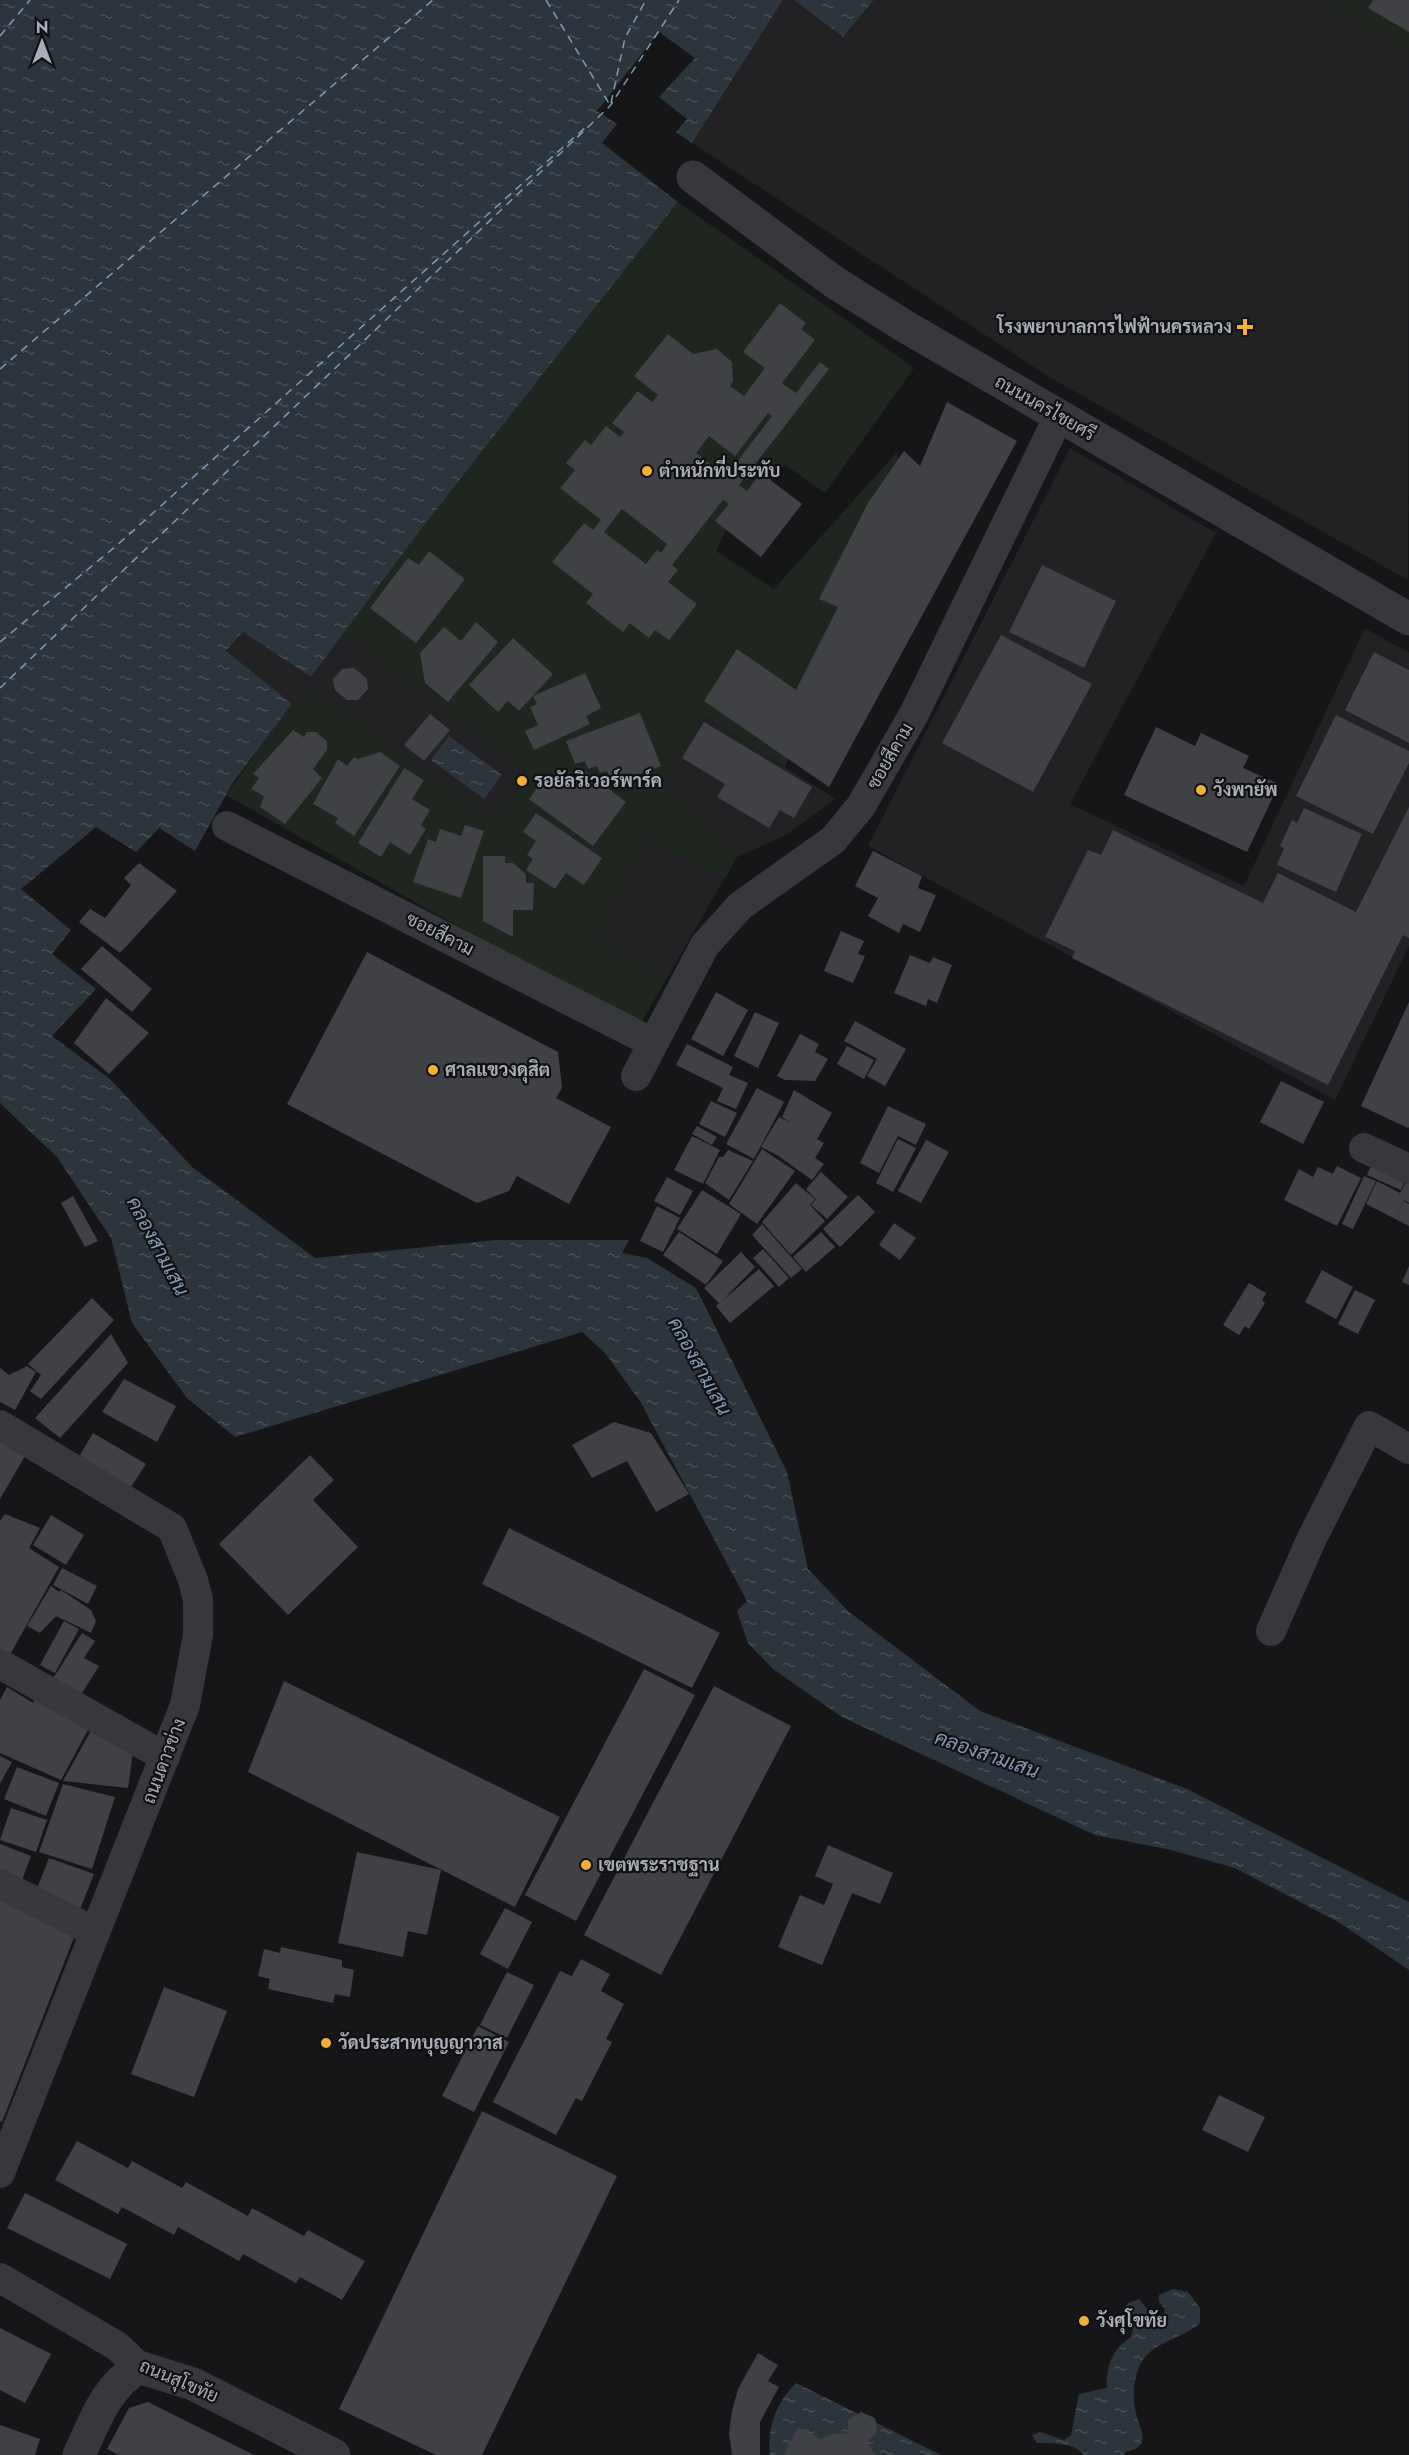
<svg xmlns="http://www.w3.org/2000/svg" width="1409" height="2455" font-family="Jost,Sarabun,sans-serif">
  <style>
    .built { fill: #222225 }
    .garden { fill: #1e261f }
    .water { fill: url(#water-ripples) }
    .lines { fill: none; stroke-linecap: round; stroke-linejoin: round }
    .ferry { stroke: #7f9bb3; stroke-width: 1.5; stroke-dasharray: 8 6; stroke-linecap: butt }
    .building { fill: #404145; fill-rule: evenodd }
    .minor { stroke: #37383d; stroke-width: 30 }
    .tertiary { stroke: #37383d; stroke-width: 33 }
    .poi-dot { fill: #f2b134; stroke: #111113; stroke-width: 2 }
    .labels { text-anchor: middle; stroke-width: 4.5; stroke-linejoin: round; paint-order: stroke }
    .poi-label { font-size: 18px; font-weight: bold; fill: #a8adb8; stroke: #111113; text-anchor: start }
    .street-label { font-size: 18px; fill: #a8adb8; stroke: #111113 }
    .water-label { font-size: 20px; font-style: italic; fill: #7f9bb3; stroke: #111113 }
  </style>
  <defs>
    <pattern id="water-ripples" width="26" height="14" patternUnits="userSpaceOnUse" patternTransform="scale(1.5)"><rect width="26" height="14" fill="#2c353c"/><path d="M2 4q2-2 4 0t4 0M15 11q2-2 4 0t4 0" fill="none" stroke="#485056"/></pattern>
  </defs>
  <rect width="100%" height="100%" fill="#161618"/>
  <!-- built -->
  <g class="built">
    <path d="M783,0H794L843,37L874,0H1320L1409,47L1408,580L1051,378L692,143Z"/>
    <path d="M1070,448L1216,533L1070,804L1244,886L1365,628L1409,653V946L1335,1100L868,846Z"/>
    <path d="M415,537L836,799L784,836L737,857L638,1028L226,795L291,704L226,652L243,632L311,677Z"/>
  </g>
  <!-- garden -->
  <g class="garden">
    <path d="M1319,0H1409V50Z"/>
    <path d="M678,202L914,368L825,493L785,465L726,530L716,551L774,589L897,452L906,492L809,700L785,767L703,716L661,785L737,857L725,878L646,838L595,935L665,981L638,1028L226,795L292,704L313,690L492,820L532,776L344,632L415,537Z"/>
  </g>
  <!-- water -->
  <g class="water">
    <path d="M0,0H783L692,143L676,132L687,119L659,97L695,58L659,32L597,111L617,124L602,143L678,202L415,537L311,677L243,632L226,651L292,704L232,784L195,851L159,828L136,852L96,827L21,889L71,930L52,954L96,989L52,1036L110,1079L192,1167L315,1258L496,1240H629L622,1253L647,1258L696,1288L787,1472L808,1569L849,1612L980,1711L1187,1789L1409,1902V1970L1340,1923L1235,1868L1171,1850L1095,1835L842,1717L773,1669L748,1643L737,1611L747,1601L640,1401L605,1353L582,1332L235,1437L187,1398L132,1323L111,1238L57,1157L0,1103Z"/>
    <path d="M794,0H874L843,37Z"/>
    <path d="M449,736L502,775L484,799L431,760Z"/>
    <path d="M1173,2289L1188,2292L1200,2308V2323C1176,2344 1145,2340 1136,2376C1133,2387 1133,2402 1136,2413C1139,2429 1154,2447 1125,2452L1124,2455H1084C1073,2441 1053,2444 1037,2443L1032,2435L1040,2432L1064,2440L1071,2435L1079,2394L1107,2388C1106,2365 1112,2350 1131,2337L1133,2329L1124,2311L1128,2303L1139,2299L1153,2316L1163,2319L1165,2309L1159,2302V2295Z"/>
    <path d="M796,2383L941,2455H770C767,2428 776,2402 796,2383Z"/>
  </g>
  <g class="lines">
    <!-- ferry -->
    <g class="ferry">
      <path d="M546,0L610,105"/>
      <path d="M0,36L30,0"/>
      <path d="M611,103L625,38L646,0"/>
      <path d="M0,369L433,0"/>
      <path d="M0,642L116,546L588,125"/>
      <path d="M0,688L610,106L679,0"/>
    </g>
  </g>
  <!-- building -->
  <g class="building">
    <path d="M1373,0H1409V32L1368,8Z"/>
    <path d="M780,303L806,323L801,329L815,340L782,383L796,393L820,362L829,369L739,485L747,491L761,473L802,504L761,557L715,521L729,504L723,500L672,565L678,570L668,582L697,604L669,640L655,630L649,638L630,623L623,632L586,603L593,594L552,562L584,523L593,530L601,520L560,488L575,470L566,463L585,440L591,445L606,426L620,437L624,432L612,423L638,391L652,402L658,395L634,376L668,334L693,354L717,349L732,362L733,381L730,386L744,396L765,368L743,352ZM768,413L772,416L726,476L696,453L709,436L735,456ZM622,509L667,544L661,553L657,550L646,564L604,532Z"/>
    <path d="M947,402L1017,441L829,787L704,701L737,649L796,690L838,607L819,599L868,503L904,451L920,466Z"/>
    <path d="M429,551L465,579L416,643L370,608L408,558L419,565Z"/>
    <path d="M1042,565L1116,601L1084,668L1009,632Z"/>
    <path d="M476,622L498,642L448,702L425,683L420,653L444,627L461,641Z"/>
    <path d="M1001,635L1092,684L1033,792L942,743Z"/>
    <path d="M513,638L553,674L519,711L508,701L498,712L469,685Z"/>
    <path d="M1374,652L1409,670V743L1345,710Z"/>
    <path d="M354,668L367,679L368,689L358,700H347L335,690L333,679L342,669Z"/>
    <path d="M585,673L601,708L586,716L590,724L534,750L525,731L538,725L530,707L537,704L533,696Z"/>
    <path d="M640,713L661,766L613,785L607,771L600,773L597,766L588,769L585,761L575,764L566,741Z"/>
    <path d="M430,714L450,730L424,761L404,745Z"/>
    <path d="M1336,715L1409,751V763L1373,834L1296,796Z"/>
    <path d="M704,722L812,787L794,818L780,810L769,828L717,797L725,784L682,758Z"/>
    <path d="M1156,727L1195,746L1201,733L1249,756L1243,768L1279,784L1247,852L1124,795Z"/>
    <path d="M293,730L304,737L307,732H316L327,741V750L313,769L322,778L285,824L260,807L264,796L251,789L259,778L253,774Z"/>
    <path d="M380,752L400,766L354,836L335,823L338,818L313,804L338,759L347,766L354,757L358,759Z"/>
    <path d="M404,768L424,780L412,799L430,810L421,825L426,829L410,855L390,842L381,857L358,843Z"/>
    <path d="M584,770L626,802L593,846L529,799L544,778L552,785L557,778H565L569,773L577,779Z"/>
    <path d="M1409,807V938L1403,935L1328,1085L1072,958L1075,951L1045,937L1088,850L1101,855L1113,830L1263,903L1278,873L1356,912Z"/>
    <path d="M1304,808L1362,834L1336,892L1277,865L1284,848L1280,846L1292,820L1297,823Z"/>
    <path d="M536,813L602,858L584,885L566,873L555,889L526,870L533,859L527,855L536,841L523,832Z"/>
    <path d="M465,825L484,831L461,898L413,882L428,839L436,842L440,829L461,836Z"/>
    <path d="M873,851L922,876L918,888L936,895L920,932L903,924L899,933L868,916L878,898L855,886Z"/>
    <path d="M483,856H505V863H513L526,874V883H534L533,910H513V937L483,921Z"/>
    <path d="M139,863L177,891L120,953L79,922L90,909L105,918L131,885L124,878Z"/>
    <path d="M841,931L864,941L858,954L865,956L853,983L824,971Z"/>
    <path d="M102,946L152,989L132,1012L81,969Z"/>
    <path d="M367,952L558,1052L562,1088L556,1098L611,1127L569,1204L517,1176L509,1191L477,1203L287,1104Z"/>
    <path d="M910,955L930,963L933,957L952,965L937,1003L928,999L926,1006L894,993Z"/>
    <path d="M716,992L748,1010L723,1056L691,1039Z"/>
    <path d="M106,998L149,1033L109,1074L74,1043Z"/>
    <path d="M1409,1002V1127L1408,1128L1361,1106Z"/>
    <path d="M755,1012L779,1023L758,1068L734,1056Z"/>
    <path d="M855,1021L906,1049L885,1086L867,1076L877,1059L844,1041Z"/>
    <path d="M800,1034L819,1044L815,1052L828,1059L815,1081L785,1080L777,1076Z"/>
    <path d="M687,1044L733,1067L729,1075L748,1083L736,1109L717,1101L723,1088L676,1065Z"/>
    <path d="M847,1046L874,1060L864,1079L837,1064Z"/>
    <path d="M1281,1081L1324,1102L1303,1144L1260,1122Z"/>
    <path d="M757,1088L784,1102L754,1159L726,1144Z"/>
    <path d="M794,1090L832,1113L817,1139L824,1143L815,1158L824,1164L812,1180L777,1155L761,1147L779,1117L790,1122L782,1117Z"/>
    <path d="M711,1101L737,1113L725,1137L699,1124Z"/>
    <path d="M888,1106L926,1124L916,1145L898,1136L879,1173L860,1163Z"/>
    <path d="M697,1126L717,1137L712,1145L692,1134Z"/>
    <path d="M692,1136L720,1150L703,1184L674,1170Z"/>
    <path d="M898,1139L916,1148L893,1192L876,1183Z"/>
    <path d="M926,1140L949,1152L921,1203L898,1191Z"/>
    <path d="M762,1149L795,1171L757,1224L729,1204Z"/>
    <path d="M728,1150L753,1161L729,1200L705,1183L719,1157H723Z"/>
    <path d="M1374,1158L1408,1174L1401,1190L1367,1175Z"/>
    <path d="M1337,1166L1361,1178L1337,1226L1284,1200L1299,1169L1313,1177L1318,1167L1333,1174Z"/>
    <path d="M821,1172L848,1197L827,1219L811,1205L816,1199L806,1189Z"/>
    <path d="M1364,1176L1376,1181L1353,1229L1342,1224Z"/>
    <path d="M667,1177L693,1191L680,1215L654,1201Z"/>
    <path d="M1409,1177V1203L1404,1200L1396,1216L1404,1201L1409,1204V1226L1366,1204L1377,1181L1400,1193Z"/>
    <path d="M796,1183L815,1199L810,1205L825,1221L791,1255L762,1222Z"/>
    <path d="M702,1190L741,1214L717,1254L677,1229Z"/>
    <path d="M858,1195L875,1212L840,1247L823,1229Z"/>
    <path d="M73,1196L98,1241L85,1247L61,1203Z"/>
    <path d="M657,1206L680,1218L663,1252L640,1241Z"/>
    <path d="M894,1223L916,1238L900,1260L879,1245Z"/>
    <path d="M762,1224L802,1269L791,1278L752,1235Z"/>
    <path d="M679,1232L723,1261L706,1285L663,1255Z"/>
    <path d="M821,1232L835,1247L806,1272L793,1257Z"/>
    <path d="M763,1249L789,1278L779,1287L753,1258Z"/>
    <path d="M741,1252L755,1267L722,1301L759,1269L774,1286L730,1323L716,1306L719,1303L704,1288Z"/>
    <path d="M1409,1266V1285L1402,1282Z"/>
    <path d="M1322,1270L1353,1287L1336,1319L1305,1302Z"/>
    <path d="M1249,1283L1266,1293L1262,1300L1265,1303L1249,1329L1245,1326L1239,1335L1223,1325Z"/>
    <path d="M1355,1290L1375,1300L1358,1334L1338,1324Z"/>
    <path d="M92,1298L114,1320L41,1399L30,1391L41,1375L28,1364Z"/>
    <path d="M111,1334L128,1363L60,1438L35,1418Z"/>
    <path d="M27,1366L36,1372L15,1410L0,1402V1368L9,1375Z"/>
    <path d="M124,1379L176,1406L157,1442L102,1412Z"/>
    <path d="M614,1422L651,1433L689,1494L656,1512L627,1461L592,1478L572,1445Z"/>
    <path d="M93,1433L146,1464L129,1490L80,1455Z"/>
    <path d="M0,1442L25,1456L0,1499Z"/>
    <path d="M310,1455L334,1480L313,1500L358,1547L288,1615L219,1544Z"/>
    <path d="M5,1514L40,1528L29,1548L59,1567L7,1660L0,1656V1521Z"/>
    <path d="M51,1515L84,1535L66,1565L33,1545Z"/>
    <path d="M509,1528L720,1633L692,1688L482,1584Z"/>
    <path d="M62,1568L97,1586L88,1604L53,1585Z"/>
    <path d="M51,1586L59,1592L61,1590L91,1610L96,1621L91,1633L56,1616L40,1633L27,1626Z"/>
    <path d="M64,1621L79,1629L55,1673L40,1665Z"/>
    <path d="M82,1633L95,1641L84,1658L99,1666L79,1698L52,1680Z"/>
    <path d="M644,1669L695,1695L576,1921L525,1895Z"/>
    <path d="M284,1681L560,1817L515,1907L248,1772Z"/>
    <path d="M714,1686L791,1726L661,1975L584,1935Z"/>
    <path d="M7,1687L33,1703L34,1699L90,1726L61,1780L0,1753V1700Z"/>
    <path d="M92,1729L133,1752L128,1788L63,1781Z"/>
    <path d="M0,1756L12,1762L0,1784Z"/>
    <path d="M17,1767L59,1783L46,1816L4,1799Z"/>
    <path d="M63,1784L115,1797L92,1869L39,1852Z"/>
    <path d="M11,1808L47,1820L36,1852L0,1840Z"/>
    <path d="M0,1844L31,1856L19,1888L0,1881Z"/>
    <path d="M828,1845L893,1873L880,1904L852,1893L822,1965L778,1947L800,1895L824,1905L833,1884L815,1876Z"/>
    <path d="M357,1852L441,1870L427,1935L408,1931L403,1957L338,1943Z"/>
    <path d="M49,1858L94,1874L79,1912L34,1896Z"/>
    <path d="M0,1897L78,1927L2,2122L0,2121Z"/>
    <path d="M505,1908L532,1922L508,1969L480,1954Z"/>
    <path d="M281,1947L342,1960V1967L354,1970L350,1997L335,1994L333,2003L268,1989L270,1979L258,1976L264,1949L280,1953Z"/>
    <path d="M581,1959L610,1974L601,1991L624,2004L606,2039L612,2042L582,2101L576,2098L556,2135L493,2102L560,1971L572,1976Z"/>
    <path d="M507,1972L534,1985L507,2038L480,2025Z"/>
    <path d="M164,1987L227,2011L194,2097L131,2074Z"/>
    <path d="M478,2026L509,2042L474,2112L442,2096Z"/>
    <path d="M1219,2095L1265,2117L1248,2152L1202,2130Z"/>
    <path d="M482,2111L617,2176L482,2455H436L339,2409Z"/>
    <path d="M77,2141L128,2168L132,2161L182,2188L186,2182L248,2216L252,2208L304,2236L308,2230L365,2261L342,2300L300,2277L296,2283L243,2254L239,2261L178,2227L174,2235L122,2207L118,2214L55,2180Z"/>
    <path d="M25,2193L127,2244L110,2279L7,2228Z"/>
    <path d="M0,2328L51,2354L25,2403L0,2390Z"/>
    <path d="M758,2353L778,2365L768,2381L779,2387L760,2422V2455H732L729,2433L732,2411L738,2389Z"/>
    <path d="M148,2402L254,2455H119L107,2449L129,2408Z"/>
    <path d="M861,2412L875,2418L877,2426L876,2434L866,2442L876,2455H784L798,2427L821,2439L831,2434L848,2433V2420Z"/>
    <path d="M0,2425L40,2439L35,2455H0Z"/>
  </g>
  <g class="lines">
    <!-- minor -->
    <g class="minor">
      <path d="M227,826L653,1043"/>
      <path d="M636,1076L705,945L740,906L833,840L861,806L914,714L1059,416"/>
      <path d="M1364,1148L1409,1169"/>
      <path d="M0,1425L172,1528L193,1580L198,1600V1635L185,1705L0,2173"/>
      <path d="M1271,1631L1312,1538L1369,1426L1409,1449"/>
      <path d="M0,1664L165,1757"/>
      <path d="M0,1884L95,1932"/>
      <path d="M0,2278L117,2346L139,2367"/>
    </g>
    <!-- tertiary -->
    <g class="tertiary">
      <path d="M693,177L834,282L906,327L1409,619"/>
      <path d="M79,2455C95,2421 105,2388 139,2367L193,2384L334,2455"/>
    </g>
  </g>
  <!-- markers -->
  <g class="poi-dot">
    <path d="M1242 318h6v6h6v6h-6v6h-6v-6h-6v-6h6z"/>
    <circle cx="647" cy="471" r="6"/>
    <circle cx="522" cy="781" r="6"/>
    <circle cx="1201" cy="790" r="6"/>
    <circle cx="433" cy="1070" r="6"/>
    <circle cx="586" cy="1865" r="6"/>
    <circle cx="326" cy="2043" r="6"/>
    <circle cx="1084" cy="2321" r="6"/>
  </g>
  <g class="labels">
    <!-- poi labels -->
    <g class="poi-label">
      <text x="1232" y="333" text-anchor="end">โรงพยาบาลการไฟฟ้านครหลวง</text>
      <text x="659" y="477">ตำหนักที่ประทับ</text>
      <text x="534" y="787">รอยัลริเวอร์พาร์ค</text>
      <text x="1213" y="796">วังพายัพ</text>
      <text x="445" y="1076">ศาลแขวงดุสิต</text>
      <text x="598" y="1871">เขตพระราชฐาน</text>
      <text x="338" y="2049">วัดประสาทบุญญาวาส</text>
      <text x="1096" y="2327">วังศุโขทัย</text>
    </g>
    <!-- street labels -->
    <g class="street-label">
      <text transform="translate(1045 408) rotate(30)" y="6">ถนนนครไชยศรี</text>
      <text transform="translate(890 756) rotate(-60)" y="6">ซอยสีคาม</text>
      <text transform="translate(440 934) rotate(27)" y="6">ซอยสีคาม</text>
      <text transform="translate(164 1761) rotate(-69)" y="6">ถนนดาวข่าง</text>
      <text transform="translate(179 2381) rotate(23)" y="6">ถนนสุโขทัย</text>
    </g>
    <!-- water labels -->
    <g class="water-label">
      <text transform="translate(158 1246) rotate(62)" y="7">คลองสามเสน</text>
      <text transform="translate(700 1366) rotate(61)" y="7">คลองสามเสน</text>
      <text transform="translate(987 1754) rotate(19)" y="7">คลองสามเสน</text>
    </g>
  </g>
  <!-- north arrow -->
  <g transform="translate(42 42)" stroke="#111113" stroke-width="4.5" paint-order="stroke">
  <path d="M0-4.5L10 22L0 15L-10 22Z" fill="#a8adb8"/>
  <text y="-9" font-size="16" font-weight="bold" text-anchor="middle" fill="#a8adb8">N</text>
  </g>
</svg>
